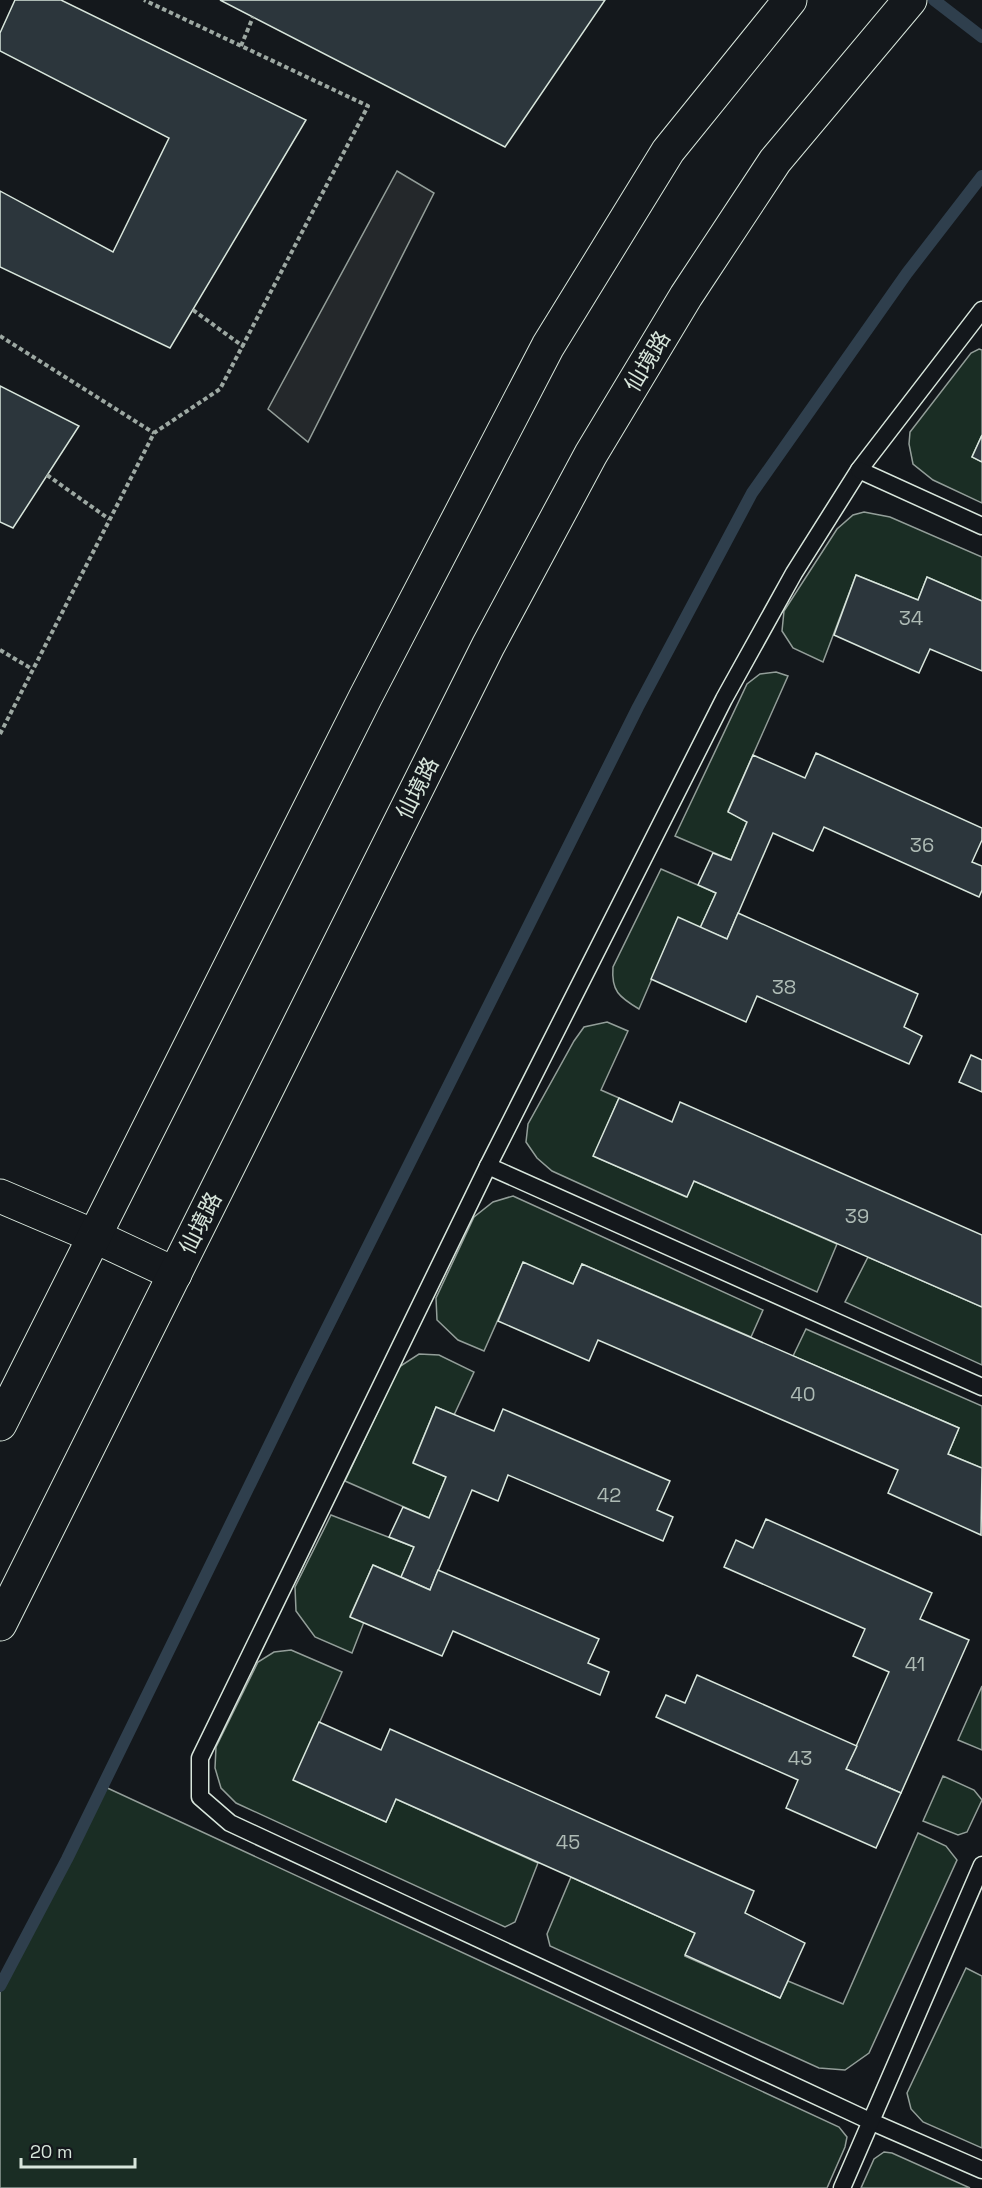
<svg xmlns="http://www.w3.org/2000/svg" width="982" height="2188" font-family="'Space Grotesk','Noto Sans SC',sans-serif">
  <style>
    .green { fill: #1a2d24; stroke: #939e99; stroke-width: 1.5 }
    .parking { fill: #24282b; stroke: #939e99; stroke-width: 1.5 }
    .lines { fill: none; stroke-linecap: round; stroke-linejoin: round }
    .stream { stroke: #2f3f4d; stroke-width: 12 }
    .building { fill: #2c363c; stroke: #d8e6dc; stroke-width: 1.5 }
    .service-casing { stroke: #d8e6dc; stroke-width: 19 }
    .minor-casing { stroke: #d8e6dc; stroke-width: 35 }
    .secondary-casing { stroke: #d8e6dc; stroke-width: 35 }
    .path { stroke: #9da8a2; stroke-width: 4; stroke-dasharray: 4.5 3; stroke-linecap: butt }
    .service { stroke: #14181c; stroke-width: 16 }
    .minor { stroke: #14181c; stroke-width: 33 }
    .secondary { stroke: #14181c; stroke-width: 33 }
    .labels { text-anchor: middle; stroke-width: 4.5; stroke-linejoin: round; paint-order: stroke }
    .number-label { font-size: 20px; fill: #adbab4 }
    .street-label { font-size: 22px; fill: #d8e6dc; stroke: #14181c }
  </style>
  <rect width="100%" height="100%" fill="#14181c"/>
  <!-- green -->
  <g class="green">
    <path d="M979,349L982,350V435L972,457L982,462V503L933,480L913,464L909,444L910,432L971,353Z"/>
    <path d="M864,512L890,517L982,557V601L927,577L918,600L856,575L823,662L793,648L782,631L784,611L837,529L853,515Z"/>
    <path d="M776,672L788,676L728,811L747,822L731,860L675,836L747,684L760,674Z"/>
    <path d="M661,869L716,893L700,928L678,918L639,1009C619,997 611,991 613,967Z"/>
    <path d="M607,1022L628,1031L601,1090L619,1098L594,1156L686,1197L694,1181L837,1244L817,1292L552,1171L537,1158L526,1142L528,1124L574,1041L584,1027Z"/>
    <path d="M513,1196L763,1310L751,1337L582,1264L573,1284L523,1263L484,1351L458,1340L437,1320L436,1298L474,1217L493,1202Z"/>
    <path d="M868,1257L982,1307V1365L845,1302Z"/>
    <path d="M806,1329L982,1406V1468L948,1454L959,1428L793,1356Z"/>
    <path d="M419,1354L439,1355L474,1372L454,1415L436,1407L413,1462L446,1477L429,1518L345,1481L399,1367Z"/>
    <path d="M331,1515L414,1547L401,1577L373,1565L350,1616L364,1622L352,1653L315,1637L296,1611L295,1587Z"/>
    <path d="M291,1650L342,1672L294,1780L386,1822L396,1799L538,1863L515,1922L505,1927L236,1803L221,1788L215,1768L216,1747L258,1662L274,1652Z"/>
    <path d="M982,1686V1750L958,1740Z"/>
    <path d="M943,1776L974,1790L982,1800L967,1832L958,1835L923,1821Z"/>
    <path d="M103,1786L839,2127L847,2137L845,2147L827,2188H0V1986Z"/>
    <path d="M918,1833L946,1846L957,1860L869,2053L845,2070L819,2068L550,1946L547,1934L571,1877L695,1933L685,1956L780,1998L788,1981L843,2004Z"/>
    <path d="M966,1968L982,1976V2148L923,2122L911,2109L907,2093Z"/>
    <path d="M884,2152L892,2153L970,2188H861L874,2159Z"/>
  </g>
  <!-- parking -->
  <path class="parking" d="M397,171L434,193L308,442L268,409Z"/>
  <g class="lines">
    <!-- stream -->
    <g class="stream">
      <path d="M934,0L982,37"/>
      <path d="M0,1986L67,1859L301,1380L638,707L752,493L907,273L982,176"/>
    </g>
  </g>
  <!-- building -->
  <g class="building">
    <path d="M15,0H61L306,120L170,348L0,267V191L113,252L169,138L0,51V33Z"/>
    <path d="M220,0H605L505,147Z"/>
    <path d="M0,386L79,426L13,528L0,522Z"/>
    <path d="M982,435V462L972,457Z"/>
    <path d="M856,575L918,600L927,577L982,601V671L930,649L919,673L834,635Z"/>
    <path d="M816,753L982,828V840L972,862L982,866V890L979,897L824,827L813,851L773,833L727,939L700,928L716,893L698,885L713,853L731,860L747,822L728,812L753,755L805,778Z"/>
    <path d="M738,913L918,994L904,1027L922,1036L909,1064L757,996L746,1022L651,979L678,917L727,939Z"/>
    <path d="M971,1055L982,1060V1092L959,1082Z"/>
    <path d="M619,1098L672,1122L680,1102L982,1235V1307L694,1181L687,1197L593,1156Z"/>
    <path d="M523,1262L573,1284L582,1264L959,1428L948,1454L982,1468L981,1535L888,1493L898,1470L598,1340L589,1361L498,1321Z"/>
    <path d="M436,1407L494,1431L503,1409L670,1481L657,1510L673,1517L663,1541L508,1475L498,1501L472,1490L430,1590L401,1577L414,1547L389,1537L403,1507L429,1518L446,1477L413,1463Z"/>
    <path d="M766,1519L932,1593L920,1619L969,1640L901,1793L846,1769L889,1672L853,1656L865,1629L724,1567L736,1540L753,1548Z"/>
    <path d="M373,1565L430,1590L438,1570L599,1639L588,1663L609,1672L600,1695L453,1631L442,1656L350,1617Z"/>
    <path d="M697,1675L857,1746L846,1769L901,1793L876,1848L786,1808L798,1780L656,1717L666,1695L685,1703Z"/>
    <path d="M319,1722L381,1750L390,1729L754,1891L745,1913L805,1943L780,1998L685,1955L695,1933L571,1877L396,1799L386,1822L293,1780Z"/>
  </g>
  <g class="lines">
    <!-- service casing -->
    <g class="service-casing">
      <g id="service">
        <path d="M982,310L859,470L794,573L724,699L488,1166L200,1758V1797L230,1823L872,2122L982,2170"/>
        <path d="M859,470L982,526"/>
        <path d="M488,1166L982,1387"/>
        <path d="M842,2188L982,1865"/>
      </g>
    </g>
    <!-- minor casing -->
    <g class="minor-casing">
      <path id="minor" d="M0,1196L94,1236"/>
    </g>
    <!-- secondary casing -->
    <g class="secondary-casing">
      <g id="secondary">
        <path d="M94,1236L175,1274"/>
        <path d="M0,1424L366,696L548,346L668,151L790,0"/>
        <path d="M0,1624L488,646L591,454L686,296L775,161L910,0"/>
      </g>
    </g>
    <!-- path -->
    <g class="path">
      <path d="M241,46L253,17"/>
      <path d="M193,310L244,347"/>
      <path d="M0,336L154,433"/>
      <path d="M47,475L109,519"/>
      <path d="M0,650L32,669"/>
      <path d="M0,734L154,433L220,389L368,106L144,0"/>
    </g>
    <!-- service -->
    <use href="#service" class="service"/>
    <!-- minor -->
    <use href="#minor" class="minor"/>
    <!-- secondary -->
    <use href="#secondary" class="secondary"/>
  </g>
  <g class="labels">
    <!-- number labels -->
    <g class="number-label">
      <text x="911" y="625">34</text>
      <text x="922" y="852">36</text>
      <text x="784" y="994">38</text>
      <text x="857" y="1223">39</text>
      <text x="803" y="1401">40</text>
      <text x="609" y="1502">42</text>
      <text x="915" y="1671">41</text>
      <text x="800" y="1765">43</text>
      <text x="568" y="1849">45</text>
    </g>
    <!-- street labels -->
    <g class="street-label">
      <text transform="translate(647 361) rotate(-59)" y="8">仙境路</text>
      <text transform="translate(417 788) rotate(-63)" y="8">仙境路</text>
      <text transform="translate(200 1223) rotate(-63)" y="8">仙境路</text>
    </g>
  </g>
  <!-- scale -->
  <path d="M21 2158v9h114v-9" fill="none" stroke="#d8e6dc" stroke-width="3"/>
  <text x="30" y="2158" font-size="18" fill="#d8e6dc" stroke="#14181c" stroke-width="4.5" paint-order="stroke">20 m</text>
</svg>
